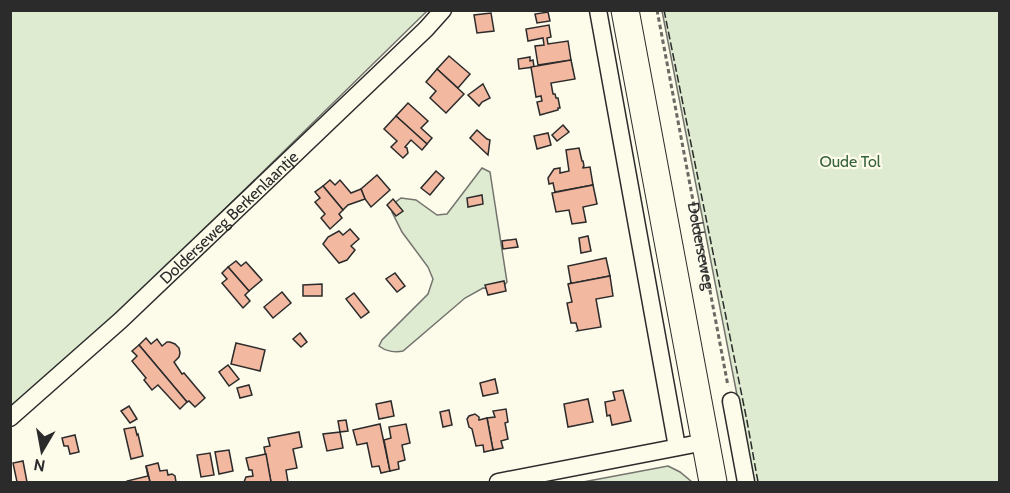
<svg xmlns="http://www.w3.org/2000/svg" width="1010" height="493" font-family="Cabin,sans-serif">
  <style>
    .green { fill: #deebd1; stroke: #74746e; stroke-width: 1.5 }
    .building { fill: #f2b8a0; stroke: #2b2b2b; stroke-width: 1.5 }
    .lines { fill: none; stroke-linecap: round; stroke-linejoin: round }
    .street-casing { stroke: #2b2b2b; stroke-width: 19 }
    .primary-casing { stroke: #2b2b2b; stroke-width: 29 }
    .path { stroke: #6a6964; stroke-width: 3; stroke-dasharray: 4.5 3; stroke-linecap: butt }
    .street { stroke: #fdfbea; stroke-width: 16 }
    .primary { stroke: #fdfbea; stroke-width: 27 }
    .fence { stroke: #2b2b2b; stroke-width: 1.5; stroke-dasharray: 8 3; stroke-linecap: butt }
    .labels { text-anchor: middle; stroke-width: 4.5; stroke-linejoin: round; paint-order: stroke }
    .park-label { font-size: 16px; fill: #34623c; stroke: #fdfbea }
    .street-label { font-size: 16px; fill: #2b2b2b; stroke: #fdfbea }
  </style>
  <rect width="100%" height="100%" fill="#fdfbea"/>
  <!-- green -->
  <g class="green">
    <path d="M11,11H427L136,296L11,410Z"/>
    <path d="M662,11H999V482H754Z"/>
    <path d="M482,168L490,172L507,282L501,289L483,288L465,298L403,351C395,353 385,351 379,346L382,340L428,294L433,279L428,267L402,232L392,212L393,204L401,198L416,200L437,215L447,214Z"/>
    <path d="M668,466L680,472L692,482H583Z"/>
  </g>
  <!-- building -->
  <g class="building">
    <path d="M548,12L550,21L537,23L535,14Z"/>
    <path d="M491,13L494,31L477,33L474,15Z"/>
    <path d="M549,25L551,37L547,38L548,44L568,41L571,60L538,65L535,46L544,45L543,38L528,41L526,29Z"/>
    <path d="M449,56L470,74L458,88L437,69Z"/>
    <path d="M530,57V61L533,60L534,67L519,69L518,59Z"/>
    <path d="M571,60L575,79L551,83L553,94H555L556,98H558L560,108H558V110L540,115L537,102L542,101L541,96L536,97L531,67Z"/>
    <path d="M437,69L464,94L446,113L430,98L436,91L426,82Z"/>
    <path d="M483,84L490,98L482,102L479,106L468,95Z"/>
    <path d="M408,103L428,121L421,128L432,138L427,144L396,116Z"/>
    <path d="M396,116L427,144L422,150L411,140L405,147L407,148L408,153L403,158L391,147L397,141L384,129Z"/>
    <path d="M563,125L569,132L557,141L552,135Z"/>
    <path d="M477,130L487,139L490,140L488,155L470,138Z"/>
    <path d="M548,133L551,145L537,149L534,136Z"/>
    <path d="M579,148L582,161H583L584,166L583,167V168L590,167L593,185L555,192L553,183L549,184L548,178L554,169L560,168V173L569,171L566,150Z"/>
    <path d="M436,171L444,178L430,195L421,188Z"/>
    <path d="M377,175L390,190L371,207L365,199L361,189Z"/>
    <path d="M330,180L335,185L340,180L351,193L361,189L365,199L348,205L343,210L323,186Z"/>
    <path d="M593,185L597,204L583,207L586,222L572,224L569,210L556,212L552,193Z"/>
    <path d="M323,186L343,210L339,214L342,218L330,229L321,218L325,214L315,202L320,198L315,192Z"/>
    <path d="M482,195L483,204L468,207L467,198Z"/>
    <path d="M393,199L403,211L396,216L387,205Z"/>
    <path d="M350,229L359,239L351,246L355,250L347,260L339,263L323,244L328,237L339,231L343,235Z"/>
    <path d="M588,236L591,251L581,253L579,238Z"/>
    <path d="M516,239L518,247L503,249L502,241Z"/>
    <path d="M606,258L610,276L568,284L571,283L568,266Z"/>
    <path d="M236,261L241,266L246,262L262,280L249,291L228,267Z"/>
    <path d="M228,267L249,291L245,295L250,301L243,308L222,283L227,279L222,273Z"/>
    <path d="M395,273L405,286L397,292L386,279Z"/>
    <path d="M610,276L613,296L596,299L601,327L577,331L578,330L576,323H571L567,303L572,302L568,284Z"/>
    <path d="M504,281L506,291L488,295L485,285Z"/>
    <path d="M322,284V296H303V285Z"/>
    <path d="M282,292L291,303L273,318L264,307Z"/>
    <path d="M354,293L369,312L361,318L346,299Z"/>
    <path d="M300,333L307,342L301,347L293,339Z"/>
    <path d="M146,338L151,344L157,339L162,346L167,342H170L175,344L179,348L180,353L179,357L174,362L182,374L184,373L205,398L195,407L189,401L187,402L139,345Z"/>
    <path d="M236,343L265,350L260,371L231,364Z"/>
    <path d="M139,345L187,402L180,409L158,385L152,390L144,380L146,378L132,361L137,356L132,351Z"/>
    <path d="M228,365L239,379L229,386L219,372Z"/>
    <path d="M495,379L498,393L483,396L480,383Z"/>
    <path d="M249,385L252,395L240,398L237,388Z"/>
    <path d="M623,390L631,421L612,425L610,415L607,416L605,402L615,400L613,392Z"/>
    <path d="M588,399L593,422L568,427L564,404Z"/>
    <path d="M391,401L394,416L379,419L376,404Z"/>
    <path d="M129,406L137,419L130,423L121,411Z"/>
    <path d="M506,409L508,422L505,423L508,439L501,441L503,448L493,450L487,418L495,417L493,411Z"/>
    <path d="M449,410L452,425L443,427L440,412Z"/>
    <path d="M475,414L479,417V420L487,418L493,450L484,452L483,445L476,446L472,429L469,427L467,419L469,416Z"/>
    <path d="M346,420L348,431L340,432L343,448L327,451L323,434L340,432L338,421Z"/>
    <path d="M380,424L390,471L381,473L379,466L372,467L367,443L357,445L353,430Z"/>
    <path d="M406,424L410,443L402,445L405,460L398,462L399,469L390,471L384,440L391,438L389,427Z"/>
    <path d="M135,427L137,435L138,434L143,456L131,459L124,429Z"/>
    <path d="M299,432L302,447L293,449L297,468L286,470L288,482H271L264,447L270,446L268,438Z"/>
    <path d="M75,435L79,452L70,454L68,446H64L62,438Z"/>
    <path d="M229,450L233,471L219,474L215,452Z"/>
    <path d="M210,453L214,475L201,477L197,455Z"/>
    <path d="M266,454L271,482H244L246,477L253,476L252,470H249L246,458Z"/>
    <path d="M23,461L27,482H17L13,463Z"/>
    <path d="M158,463L160,471L167,470L168,475L172,474L175,476L176,482H150L146,466Z"/>
    <path d="M146,466L150,482H127V481L148,476Z"/>
  </g>
  <g class="lines">
    <!-- street casing -->
    <g class="street-casing">
      <g id="street">
        <path d="M598,10L677,447"/>
        <path d="M731,401L746,482"/>
        <path id="s2" d="M10,418L121,320L426,29L443,10"/>
        <path d="M498,482L705,442"/>
      </g>
    </g>
    <!-- primary casing -->
    <g class="primary-casing">
      <path id="primary" d="M625,10L713,482"/>
    </g>
    <!-- path -->
    <path class="path" id="s1" d="M657,10L728,386"/>
    <!-- street -->
    <use href="#street" class="street"/>
    <!-- primary -->
    <use href="#primary" class="primary"/>
    <!-- fence -->
    <path class="fence" d="M664,10L747,421L758,482"/>
  </g>
  <g class="labels">
    <!-- park labels -->
    <g class="park-label">
      <text x="850" y="167">Oude Tol</text>
    </g>
    <!-- street labels -->
    <g class="street-label">
      <text dy="6" stroke="none"><textPath href="#s2" startOffset="297">Dolderseweg Berkenlaantje</textPath></text>
      <text dy="6" stroke="none"><textPath href="#s1" startOffset="240">Dolderseweg</textPath></text>
    </g>
  </g>
  <!-- border -->
  <rect width="1010" height="493" fill="none" stroke="#2b2b2b" stroke-width="24"/>
  <!-- north arrow -->
  <g transform="translate(42 451) rotate(190)" stroke="#fdfbea" stroke-width="4.5" paint-order="stroke">
  <path d="M0-4.5L10 22L0 15L-10 22Z" fill="#2b2b2b"/>
  <text y="-9" font-size="16" font-weight="bold" text-anchor="middle" fill="#2b2b2b">N</text>
  </g>
</svg>
